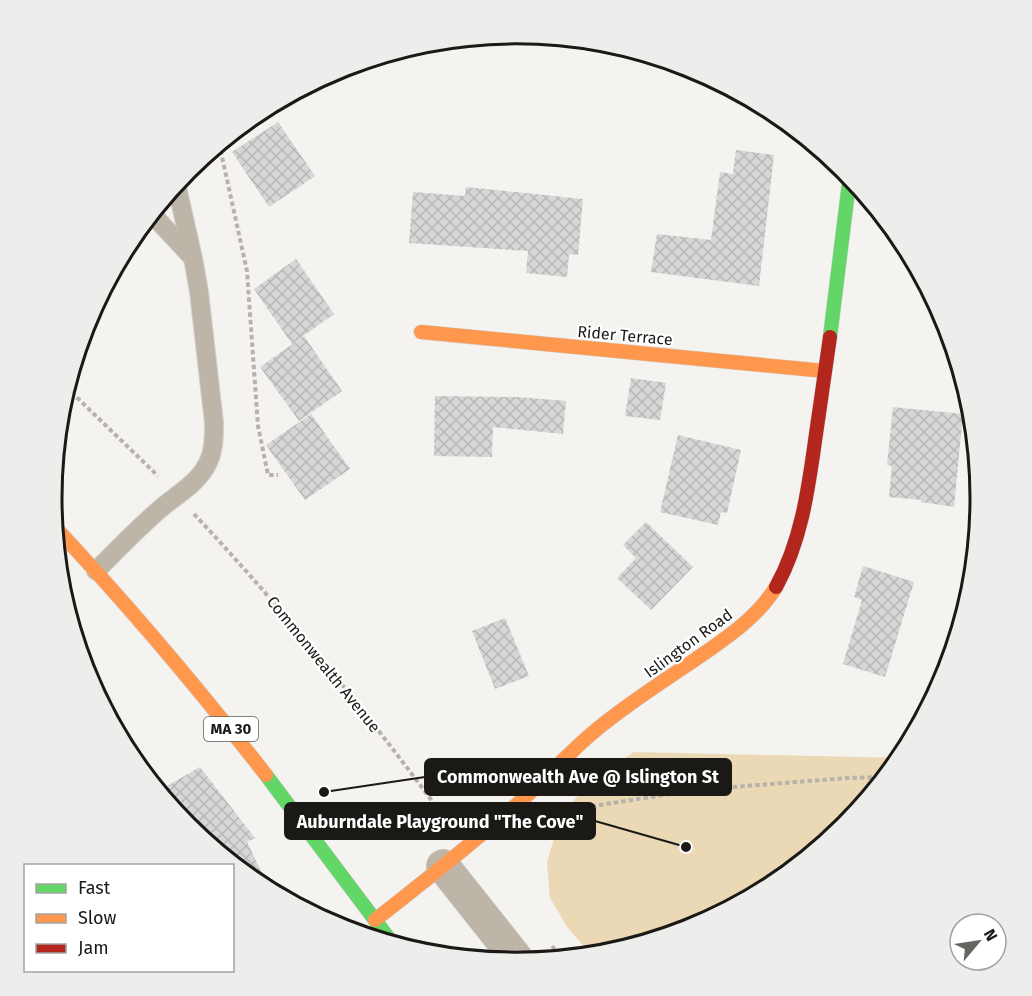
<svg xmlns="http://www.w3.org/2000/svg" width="1032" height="996" font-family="'Fira Sans',sans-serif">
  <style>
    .green { fill: #ebd8b4 }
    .building { fill: url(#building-cross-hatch) }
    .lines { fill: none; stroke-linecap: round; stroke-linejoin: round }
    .lane-casing { stroke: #d1d0ce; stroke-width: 20 }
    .street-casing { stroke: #d1d0ce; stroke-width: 34 }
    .fast-casing { stroke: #d1d0ce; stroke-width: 15 }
    .slow-casing { stroke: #d1d0ce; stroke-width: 15 }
    .jam-casing { stroke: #d1d0ce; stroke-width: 15 }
    .path { stroke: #b8b2aa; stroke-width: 4; stroke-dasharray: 4.5 3; stroke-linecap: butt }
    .lane { stroke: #bdb6a8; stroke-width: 18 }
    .street { stroke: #bdb6a8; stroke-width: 33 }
    .fast { stroke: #63d668; stroke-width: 14 }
    .slow { stroke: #ff974d; stroke-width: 14 }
    .jam { stroke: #b3261e; stroke-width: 14 }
    .labels { text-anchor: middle; stroke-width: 4.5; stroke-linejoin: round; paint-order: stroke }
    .shield { fill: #fff; stroke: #5f5e5c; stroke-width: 1.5 }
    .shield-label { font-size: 15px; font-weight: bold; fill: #1a1916 }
    .street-label { font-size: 16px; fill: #1a1916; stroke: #fff }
    .rim { fill: none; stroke: #1a1916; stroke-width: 3 }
    .leader { fill: none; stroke: #1a1916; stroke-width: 2 }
    .callout-dot { fill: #1a1916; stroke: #fff; stroke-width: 2 }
    .callout { fill: #1a1916; stroke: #1a1916; stroke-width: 2 }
    .callout-label { font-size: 18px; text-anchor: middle; font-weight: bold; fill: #fff }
  </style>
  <defs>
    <pattern id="building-cross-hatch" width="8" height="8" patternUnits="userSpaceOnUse" patternTransform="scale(1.5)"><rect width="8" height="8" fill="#d7d6d6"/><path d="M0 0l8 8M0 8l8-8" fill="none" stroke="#b8b7b7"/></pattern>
  </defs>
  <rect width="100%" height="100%" fill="#f5f3f0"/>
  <!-- green -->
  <path class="green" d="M634,752L902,758L845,827L774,885L694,928L606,954L592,956L567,927L550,898L547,862L556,832L571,803L601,773Z"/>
  <!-- building -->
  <g class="building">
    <path d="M278,122L315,176L269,207L232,152Z"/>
    <path d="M736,150L774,155L759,286L651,272L657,234L711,240L720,172L733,174Z"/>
    <path d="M466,187L583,199L578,255L569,254L567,277L526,273L528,251L409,243L413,192L465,196Z"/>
    <path d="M296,259L334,314L292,344L254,289Z"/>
    <path d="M304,336L342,391L299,421L260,367Z"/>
    <path d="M631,378L666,383L660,420L625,416Z"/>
    <path d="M435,396L518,397L566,401L563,434L493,427L492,457L434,456Z"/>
    <path d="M893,407L963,414L954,507L921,502L922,500L889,497L892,466L887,465Z"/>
    <path d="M311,414L350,469L305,500L266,445Z"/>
    <path d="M678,435L741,450L727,513L721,512L718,525L660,512Z"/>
    <path d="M646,522L693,567L651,610L617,578L636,558L623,545Z"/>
    <path d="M863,566L914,582L885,677L843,664L862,600L854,597Z"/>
    <path d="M505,618L529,676L495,689L472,631Z"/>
    <path d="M200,767L255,838L247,842L271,892L257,884L187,827L158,791Z"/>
  </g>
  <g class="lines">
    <!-- lane casing -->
    <g class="lane-casing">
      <g id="lane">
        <path d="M151,213L192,257"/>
        <path d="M96,571C117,550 138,528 160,509C175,496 195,485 205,468C214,454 214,439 214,423L199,292L193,258L176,183"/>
      </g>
    </g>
    <!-- street casing -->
    <g class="street-casing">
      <path id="street" d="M443,866L520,963"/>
    </g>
    <!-- fast casing -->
    <g class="fast-casing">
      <g id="fast">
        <path d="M830,337L850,175"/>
        <path d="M266,775L393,944"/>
      </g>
    </g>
    <!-- slow casing -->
    <g class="slow-casing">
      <g id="slow">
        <path d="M421,332L825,371"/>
        <path d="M54,526C129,606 199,689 266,775"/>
        <path d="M375,920C425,881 475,841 523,799C548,777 570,751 596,730C627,704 662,682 696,659C725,639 757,618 776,587"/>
      </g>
    </g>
    <!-- jam casing -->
    <g class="jam-casing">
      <path id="jam" d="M776,587C801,542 808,491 815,441C820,406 825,371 830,337"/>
    </g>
    <!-- path -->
    <g class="path">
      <path d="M219,143L247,271L258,426L268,475H278"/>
      <path d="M66,387L158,476"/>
      <path d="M194,514C285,611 368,714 447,821"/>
      <path d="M562,811L695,790L847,778L885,777"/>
      <path d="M552,946L562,958"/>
    </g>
    <!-- lane -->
    <use href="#lane" class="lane"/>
    <!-- street -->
    <use href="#street" class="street"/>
    <!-- fast -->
    <use href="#fast" class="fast"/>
    <!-- slow -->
    <use href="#slow" class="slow"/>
    <!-- jam -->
    <use href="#jam" class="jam"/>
  </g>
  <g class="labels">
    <!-- shield labels -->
    <rect class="shield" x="204" y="717" width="54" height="24" rx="4.5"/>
    <g class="shield-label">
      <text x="231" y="734">MA 30</text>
    </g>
    <!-- street labels -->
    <g class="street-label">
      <text transform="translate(625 335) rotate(5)" y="6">Rider Terrace</text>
      <text transform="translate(688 643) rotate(-36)" y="6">Islington Road</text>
      <text transform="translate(324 664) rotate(51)" y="6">Commonwealth Avenue</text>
    </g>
  </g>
  <!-- crop -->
  <path d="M0 0H1032V996H0ZM62 498a454 454 0 1 1 908 0a454 454 0 1 1-908 0Z" fill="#ededec" fill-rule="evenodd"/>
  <path class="rim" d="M62 498a454 454 0 1 1 908 0a454 454 0 1 1-908 0Z"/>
  <!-- callouts -->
  <path class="leader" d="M324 792L425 777M686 847L595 821"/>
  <g class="callout-dot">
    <circle cx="324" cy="792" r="6"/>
    <circle cx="686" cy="847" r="6"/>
  </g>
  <g class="callout">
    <rect x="425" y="759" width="306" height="36" rx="6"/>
    <rect x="285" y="803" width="310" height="36" rx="6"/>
  </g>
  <g class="callout-label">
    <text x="578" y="783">Commonwealth Ave @ Islington St</text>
    <text x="440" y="828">Auburndale Playground "The Cove"</text>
  </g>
  <!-- legend -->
  <rect x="24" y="864" width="210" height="108" fill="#ffffff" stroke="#a3a3a2" stroke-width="1.5"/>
  <rect x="36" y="884" width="30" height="9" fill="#63d668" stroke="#a3a3a2" stroke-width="1.5"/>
  <text x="78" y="894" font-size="18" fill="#1a1916">Fast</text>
  <rect x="36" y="914" width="30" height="9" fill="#ff974d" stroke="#a3a3a2" stroke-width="1.5"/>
  <text x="78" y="924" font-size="18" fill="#1a1916">Slow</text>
  <rect x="36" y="944" width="30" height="9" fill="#b3261e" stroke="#a3a3a2" stroke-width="1.5"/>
  <text x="78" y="954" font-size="18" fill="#1a1916">Jam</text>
  <!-- north arrow -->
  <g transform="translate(978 942) rotate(61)"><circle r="28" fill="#ffffff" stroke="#a3a3a2" stroke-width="1.5"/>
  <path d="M0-4.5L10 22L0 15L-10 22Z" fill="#676562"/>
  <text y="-9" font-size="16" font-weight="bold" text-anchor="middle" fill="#1a1916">N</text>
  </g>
</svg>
